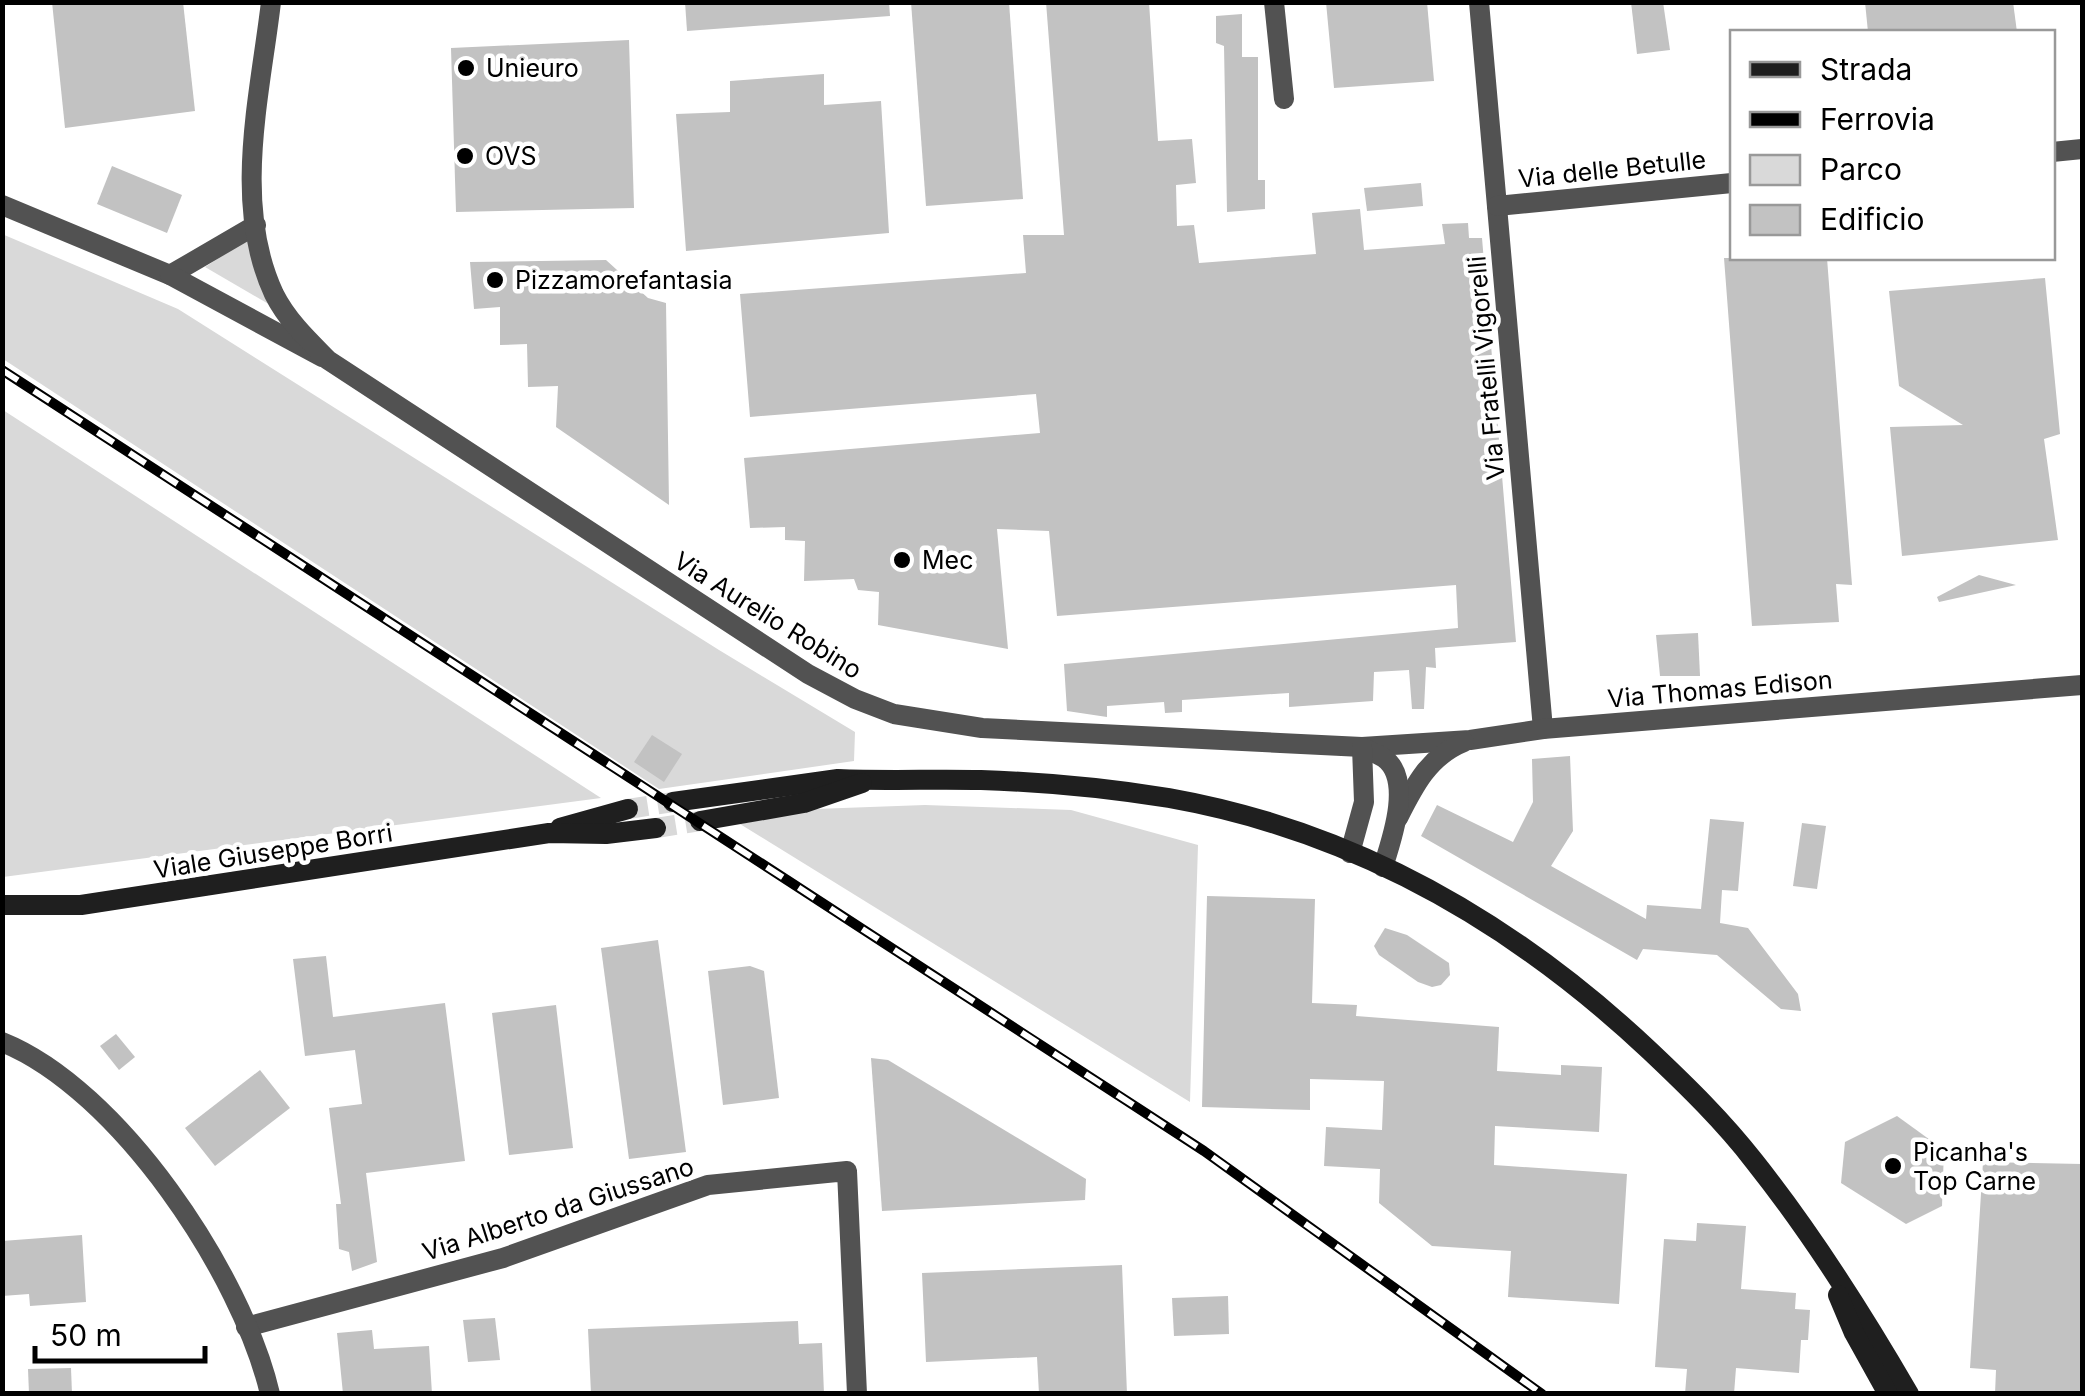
<svg xmlns="http://www.w3.org/2000/svg" width="2085" height="1396" font-family="Inter,sans-serif">
  <style>
    .green { fill: #d9d9d9 }
    .building { fill: #c2c2c2 }
    .lines { fill: none; stroke-linecap: round; stroke-linejoin: round }
    .secondary-tunnel { stroke: #d9d9d9; stroke-width: 20; stroke-dasharray: 20 10; stroke-linecap: butt }
    .minor { stroke: #525252; stroke-width: 20 }
    .tertiary { stroke: #525252; stroke-width: 20 }
    .secondary { stroke: #1f1f1f; stroke-width: 20 }
    .rail-casing { stroke: #000; stroke-width: 10 }
    .rail { stroke: #fff; stroke-width: 6; stroke-dasharray: 19; stroke-linecap: butt }
    .poi-dot { fill: #000; stroke: #fff; stroke-width: 4 }
    .labels { text-anchor: middle; stroke-width: 9; stroke-linejoin: round; paint-order: stroke }
    .poi-label { font-size: 25px; fill: #000; stroke: #fff; text-anchor: start }
    .street-label { font-size: 25px; fill: #000; stroke: #fff }
  </style>
  <rect width="100%" height="100%" fill="#fff"/>
  <!-- green -->
  <g class="green">
    <path d="M2,234L178,309L719,650L855,732L854,761L659,789L3,359Z"/>
    <path d="M250,238L272,306L205,267Z"/>
    <path d="M3,410L601,798L3,877Z"/>
    <path d="M925,805L1071,810L1198,845L1190,1102L740,824L815,809Z"/>
  </g>
  <!-- building -->
  <g class="building">
    <path d="M52,2H183L195,111L65,128Z"/>
    <path d="M685,2H889L890,16L687,31Z"/>
    <path d="M911,2H1009L1023,199L926,206Z"/>
    <path d="M1046,2H1149L1158,141L1192,139L1196,183L1176,185L1177,226L1194,225L1199,263L1316,254L1312,213L1360,209L1364,250L1445,244L1442,224L1468,223L1469,238H1482L1516,642L1435,648L1436,668L1426,667L1424,709H1412L1409,670L1374,672L1373,701L1289,707V693L1182,700V712L1165,713L1164,702L1107,706V717L1067,711L1064,664L1458,628L1456,585L1057,616L1049,531L997,529L1008,649L878,625L879,592L858,590L854,579L804,581L805,541L785,540V527L750,528L744,458L1040,433L1036,394L750,417L740,294L1026,273L1023,235H1064Z"/>
    <path d="M1326,2H1427L1434,81L1334,88Z"/>
    <path d="M1631,2H1663L1670,50L1637,54Z"/>
    <path d="M1865,2H2013L2017,32H1868Z"/>
    <path d="M1242,14V57H1258V180H1265V209L1227,212L1224,46L1216,43V16Z"/>
    <path d="M629,40L634,208L456,212L451,48Z"/>
    <path d="M824,74V105L881,101L889,233L686,251L676,114L730,112V81Z"/>
    <path d="M112,166L182,195L167,233L97,204Z"/>
    <path d="M1421,183L1423,206L1367,211L1364,188Z"/>
    <path d="M1724,258H1827L1852,585L1836,584L1839,622L1752,626Z"/>
    <path d="M606,260L648,298L666,303L669,505L556,427L558,386L528,387L527,344L500,345V307L474,309L470,262Z"/>
    <path d="M2045,278L2060,434L2044,439L2058,540L1902,556L1890,427L1963,425L1899,386L1889,291Z"/>
    <path d="M1979,575L2016,585L1939,602L1937,597Z"/>
    <path d="M1698,633L1700,676H1660L1656,635Z"/>
    <path d="M652,735L682,754L664,782L634,762Z"/>
    <path d="M1570,756L1573,831L1551,866L1646,919L1647,905L1701,909L1710,819L1744,822L1738,891L1722,890L1720,923L1748,928L1798,994L1801,1011L1781,1009L1717,955L1643,949L1637,960L1421,836L1437,805L1513,842L1533,802L1532,759Z"/>
    <path d="M1802,823L1826,826L1817,889L1793,886Z"/>
    <path d="M1207,896L1315,899L1312,1003L1357,1005L1356,1016L1499,1027L1497,1071L1561,1075V1065L1602,1067L1599,1132L1495,1126L1494,1165L1627,1174L1619,1304L1508,1297L1511,1251L1432,1246L1379,1203L1380,1169L1324,1166L1326,1127L1382,1130L1384,1081L1310,1079V1110L1202,1107Z"/>
    <path d="M1385,928L1407,935L1449,963L1450,975L1441,985L1432,987L1418,982L1379,955L1374,946Z"/>
    <path d="M658,940L686,1152L629,1159L601,948Z"/>
    <path d="M326,956L333,1017L445,1003L465,1161L366,1173L377,1262L352,1271L349,1252L339,1249L336,1204H341L329,1108L362,1104L355,1050L305,1056L293,959Z"/>
    <path d="M750,966L764,971L779,1098L723,1105L708,971Z"/>
    <path d="M556,1005L573,1148L509,1155L492,1013Z"/>
    <path d="M116,1034L135,1057L119,1070L100,1046Z"/>
    <path d="M871,1058L888,1060L1086,1179L1085,1200L882,1211Z"/>
    <path d="M260,1070L290,1108L215,1166L185,1128Z"/>
    <path d="M1897,1116L1944,1150L1942,1206L1906,1224L1841,1183L1845,1142Z"/>
    <path d="M1983,1162L2082,1164V1394H1995L1996,1370L1970,1368Z"/>
    <path d="M1697,1223L1746,1226L1741,1289L1796,1293L1795,1309L1810,1310L1808,1340H1801L1799,1373L1736,1368L1734,1394H1685L1687,1369L1655,1367L1664,1239L1696,1241Z"/>
    <path d="M82,1235L86,1302L30,1306L29,1294L2,1296V1241Z"/>
    <path d="M1122,1265L1127,1394H1039L1037,1357L926,1362L922,1273Z"/>
    <path d="M1228,1296L1229,1334L1174,1336L1172,1298Z"/>
    <path d="M495,1318L500,1360L468,1362L463,1320Z"/>
    <path d="M798,1321L799,1344L822,1343L824,1394H591L588,1329Z"/>
    <path d="M372,1330L374,1349L429,1346L432,1394H343L337,1333Z"/>
    <path d="M71,1368L72,1394H29L28,1369Z"/>
  </g>
  <g class="lines">
    <!-- secondary-tunnel -->
    <g class="secondary-tunnel">
      <path d="M628,809L673,802"/>
      <path d="M656,828L700,821"/>
    </g>
    <!-- minor -->
    <g class="minor">
      <path d="M1274,2L1284,99"/>
      <path d="M1479,2L1543,729"/>
      <path d="M2052,152L2082,149"/>
      <path d="M2,205L170,275L256,225"/>
      <path d="M1497,206L1732,183"/>
      <path d="M170,275L322,357"/>
      <path d="M1362,747L1470,740L1543,729L2082,685"/>
      <path d="M1398,818C1414,786 1429,756 1464,742"/>
      <path d="M246,1327L503,1258L708,1185L847,1171L857,1394"/>
    </g>
    <!-- tertiary -->
    <g class="tertiary">
      <path d="M271,2C260,96 232,204 274,294C287,320 308,340 328,360L808,674L855,699L894,714L982,728L1362,747C1369,751 1378,754 1384,758C1413,779 1392,839 1383,867"/>
      <path d="M1350,853L1364,802L1362,747"/>
      <path d="M2,1042C119,1089 242,1274 270,1394"/>
    </g>
    <!-- secondary -->
    <g class="secondary">
      <path d="M673,802L838,779C885,781 933,779 981,780C1043,782 1107,788 1169,798C1355,831 1514,923 1650,1051C1687,1086 1723,1121 1754,1161C1812,1234 1862,1313 1909,1394"/>
      <path d="M700,821L804,803L862,783"/>
      <path d="M560,828L628,809"/>
      <path d="M2,905H81L549,833L606,834L656,828"/>
      <path d="M1838,1295L1854,1333L1888,1394"/>
    </g>
    <!-- rail casing -->
    <g class="rail-casing">
      <path id="rail" d="M2,370L1204,1151L1542,1394"/>
    </g>
    <!-- rail -->
    <use href="#rail" class="rail"/>
  </g>
  <!-- markers -->
  <g class="poi-dot">
    <circle cx="466" cy="68" r="10"/>
    <circle cx="465" cy="156" r="10"/>
    <circle cx="495" cy="280" r="10"/>
    <circle cx="902" cy="560" r="10"/>
    <circle cx="1893" cy="1166" r="10"/>
  </g>
  <g class="labels">
    <!-- poi labels -->
    <g class="poi-label">
      <text x="486" y="77">Unieuro</text>
      <text x="485" y="165">OVS</text>
      <text x="515" y="289">Pizzamorefantasia</text>
      <text x="922" y="569">Mec</text>
      <text x="1913" y="1161">Picanha's<tspan x="1913" dy="29">Top Carne</tspan></text>
    </g>
    <!-- street labels -->
    <g class="street-label">
      <text transform="translate(1612 169) rotate(-6)" y="9">Via delle Betulle</text>
      <text transform="translate(1486 368) rotate(-95)" y="9">Via Fratelli Vigorelli</text>
      <text transform="translate(768 615) rotate(32)" y="9">Via Aurelio Robino</text>
      <text transform="translate(1720 689) rotate(-5)" y="9">Via Thomas Edison</text>
      <text transform="translate(273 851) rotate(-9)" y="9">Viale Giuseppe Borri</text>
      <text transform="translate(558 1209) rotate(-18)" y="9">Via Alberto da Giussano</text>
    </g>
  </g>
  <!-- border -->
  <rect width="2085" height="1396" fill="none" stroke="#000000" stroke-width="10"/>
  <!-- legend -->
  <rect x="1730" y="30" width="325" height="230" fill="#ffffff" stroke="#999999" stroke-width="2.5"/>
  <rect x="1750" y="62" width="50" height="15" fill="#1f1f1f" stroke="#999999" stroke-width="2.5"/>
  <text x="1820" y="80" font-size="30" fill="#000000">Strada</text>
  <rect x="1750" y="112" width="50" height="15" fill="#000000" stroke="#999999" stroke-width="2.5"/>
  <text x="1820" y="130" font-size="30" fill="#000000">Ferrovia</text>
  <rect x="1750" y="155" width="50" height="30" fill="#d9d9d9" stroke="#999999" stroke-width="2.5"/>
  <text x="1820" y="180" font-size="30" fill="#000000">Parco</text>
  <rect x="1750" y="205" width="50" height="30" fill="#c2c2c2" stroke="#999999" stroke-width="2.5"/>
  <text x="1820" y="230" font-size="30" fill="#000000">Edificio</text>
  <!-- scale -->
  <path d="M35 1346v15h170v-15" fill="none" stroke="#000000" stroke-width="5"/>
  <text x="50" y="1346" font-size="30" fill="#000000" stroke="#ffffff" stroke-width="8" paint-order="stroke">50 m</text>
</svg>
